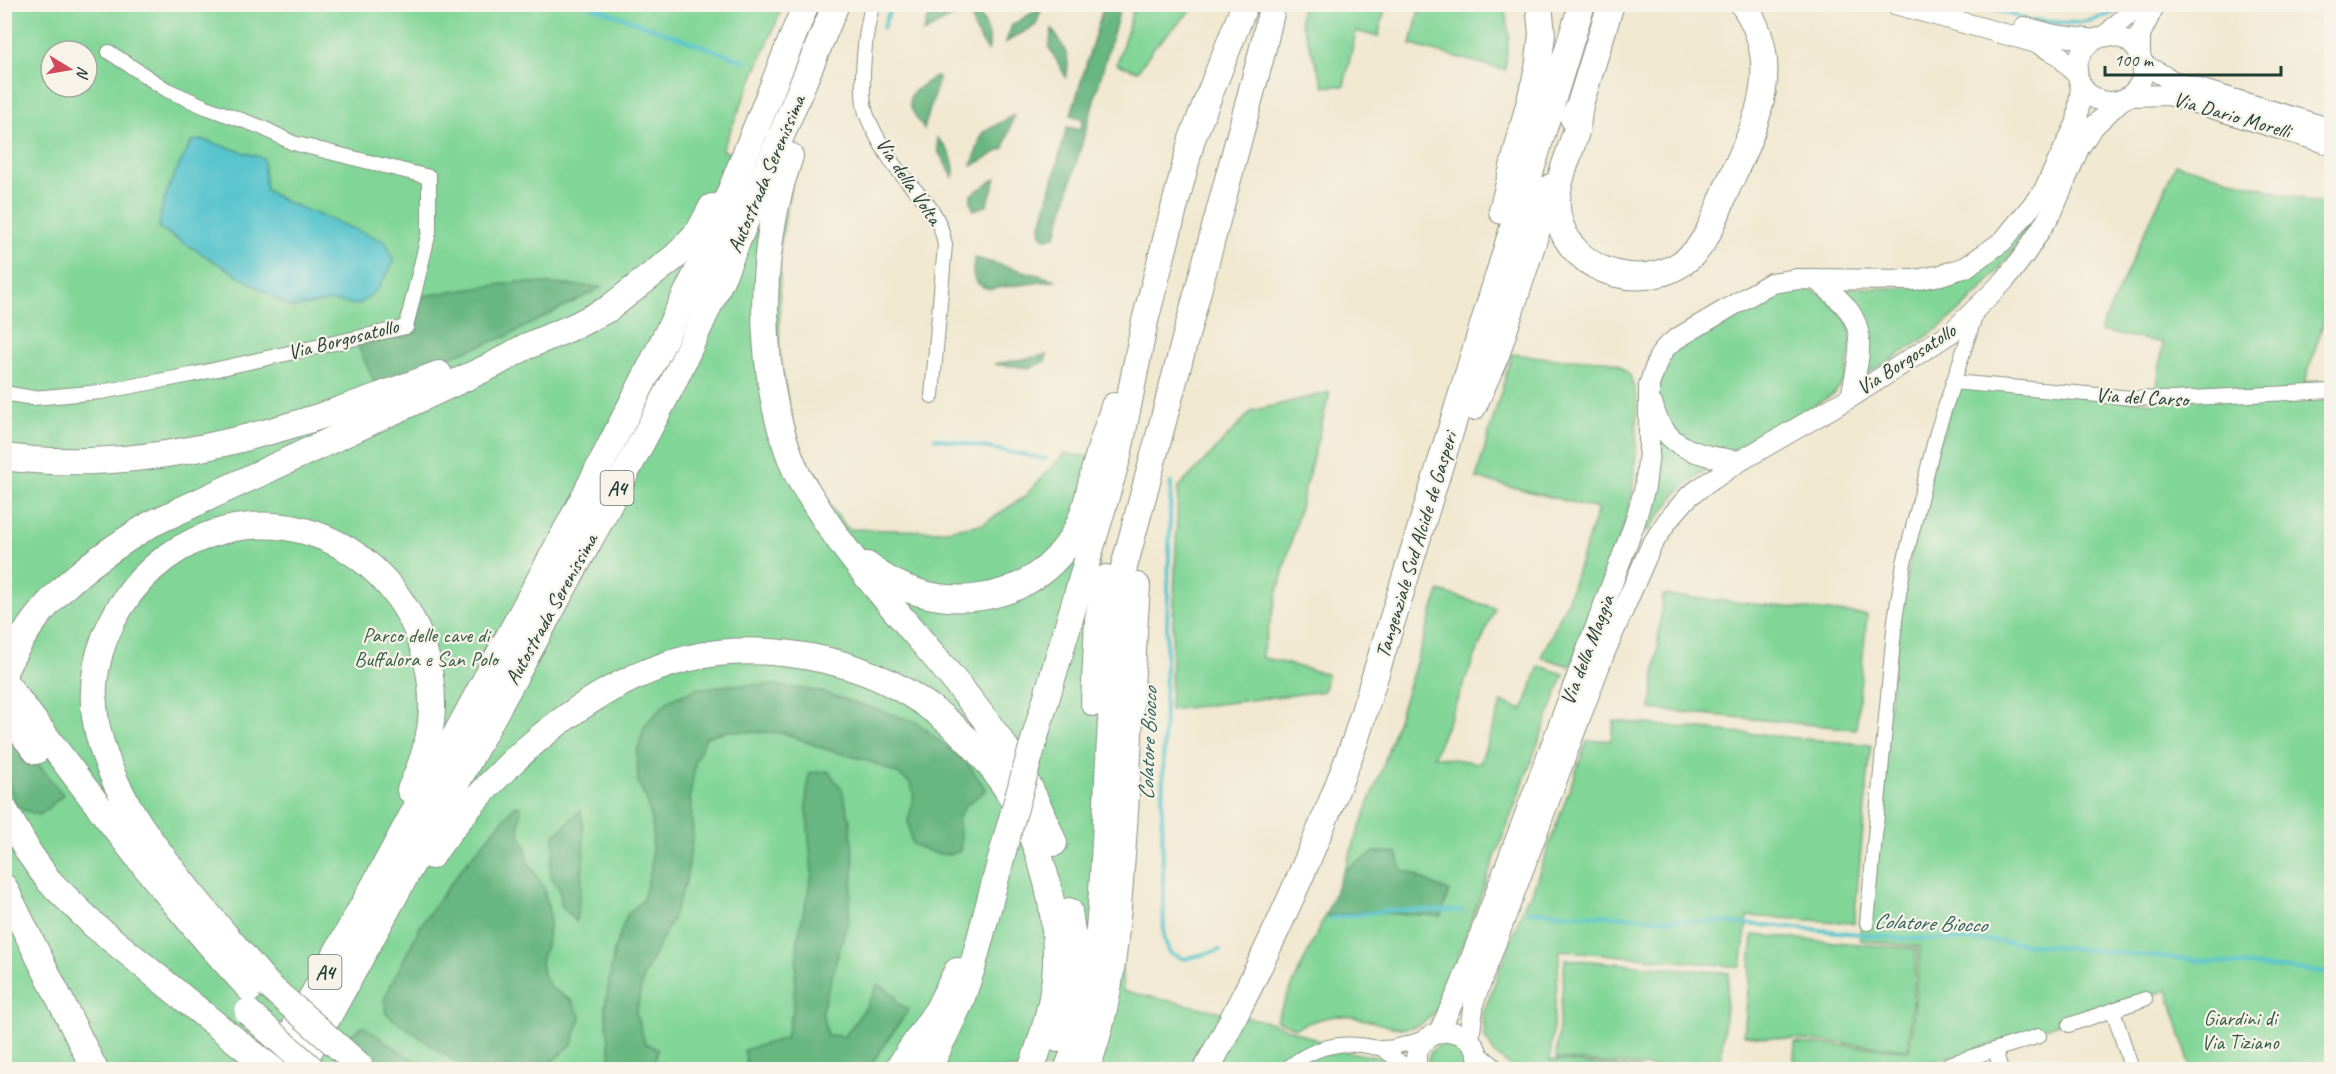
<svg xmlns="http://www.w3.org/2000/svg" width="2336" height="1074" font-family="Caveat,sans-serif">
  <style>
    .green { fill: #81d597; stroke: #508966; stroke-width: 1.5; fill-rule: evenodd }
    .forest { fill: #68b680; stroke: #447a5a; stroke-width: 1.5 }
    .water { fill: #58c5cd; stroke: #3c8180; stroke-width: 1.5 }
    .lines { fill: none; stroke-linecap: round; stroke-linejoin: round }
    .stream { stroke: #58c5cd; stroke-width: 4 }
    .street-casing { stroke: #889282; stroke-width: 16 }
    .secondary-casing { stroke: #889282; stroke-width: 22 }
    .highway-casing { stroke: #889282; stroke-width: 28 }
    .street { stroke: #fff; stroke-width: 14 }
    .secondary { stroke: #fff; stroke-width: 20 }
    .highway { stroke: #fff; stroke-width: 26 }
    .highway-bridge-casing { stroke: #889282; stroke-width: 28; stroke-linecap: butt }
    .highway-bridge { stroke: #fff; stroke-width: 26 }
    .labels { text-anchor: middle; stroke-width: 4.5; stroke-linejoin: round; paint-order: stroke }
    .shield { fill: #f7f3e8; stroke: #60746a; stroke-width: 1.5 }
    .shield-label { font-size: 20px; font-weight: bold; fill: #1f3d34 }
    .street-label { font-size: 21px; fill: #1f3d34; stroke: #f7f3e8 }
    .park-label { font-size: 21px; fill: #335b48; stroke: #f7f3e8 }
    .water-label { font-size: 22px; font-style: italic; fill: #2d5f5a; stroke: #f7f3e8 }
  </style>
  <rect width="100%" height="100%" fill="#f7f3e8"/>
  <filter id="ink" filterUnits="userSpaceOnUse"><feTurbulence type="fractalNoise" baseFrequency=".0167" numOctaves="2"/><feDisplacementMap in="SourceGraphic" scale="12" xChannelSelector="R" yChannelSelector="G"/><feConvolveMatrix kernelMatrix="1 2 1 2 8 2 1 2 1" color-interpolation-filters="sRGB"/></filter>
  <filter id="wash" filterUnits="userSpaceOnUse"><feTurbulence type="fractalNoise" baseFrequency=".008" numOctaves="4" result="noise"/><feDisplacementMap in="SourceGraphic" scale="24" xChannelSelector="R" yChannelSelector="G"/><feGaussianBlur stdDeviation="1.35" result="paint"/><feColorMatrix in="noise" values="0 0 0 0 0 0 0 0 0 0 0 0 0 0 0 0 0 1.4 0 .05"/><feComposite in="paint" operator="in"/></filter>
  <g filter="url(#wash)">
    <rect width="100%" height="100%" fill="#f1e8d0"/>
    <!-- green -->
    <g class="green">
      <path d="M784,4L722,150L792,177L780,245L779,349L789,412L803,457L822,496L848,529L940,531L983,524L1023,498L1064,454L1092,457L1123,991L1273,1023L1348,1052L1383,1058L1404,1069L5,1070V5ZM51,51H87V87H51Z"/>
      <path d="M1135,4L1197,5L1154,47L1138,71L1117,64Z"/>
      <path d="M1302,5H1386L1378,37L1356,31L1344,86H1324L1300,19Z"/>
      <path d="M1420,5H1504L1509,34L1505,70L1411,45Z"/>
      <path d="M2176,164L2331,207V298L2305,382L2332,381L2331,1069H2191L2168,990L1911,1069L1793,1070L1795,1043L1910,1050L1920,947L1860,940L1861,921L1902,603L1916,525L1957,380L2155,403L2163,343L2100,331Z"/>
      <path d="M2033,219C1989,296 1937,336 1860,377L1864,362L1836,288H1915Z"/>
      <path d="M1805,288L1823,295L1847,321L1852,340L1845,379L1834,394L1740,447L1725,452L1680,440L1656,404L1661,367L1669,354L1767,293Z"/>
      <path d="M1512,354L1558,359L1604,360L1617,364L1630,375L1637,399L1636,452L1632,495L1623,529L1585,633L1570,666L1541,657L1567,602L1598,509L1476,478Z"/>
      <path d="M1330,392L1261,657L1327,674L1324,691L1170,710L1178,488L1252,411Z"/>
      <path d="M1659,436L1711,464L1676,494L1648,531L1642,528C1653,497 1660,468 1659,436Z"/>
      <path d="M1439,591L1495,608L1434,756L1480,763L1502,702L1523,710L1539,666L1564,674L1439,1007C1409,1048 1382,1017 1341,1016C1325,1016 1309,1023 1295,1028L1276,1020L1325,916L1359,912L1441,915L1431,886L1417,875L1402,870L1375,852L1344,870L1384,763Z"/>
      <path d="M1663,595L1867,615L1856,729L1651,709Z"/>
      <path d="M1614,721L1871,745L1854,923L1748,916L1741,967L1560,950L1550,1060L1642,1069H1513L1496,1055L1485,1038L1483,1014L1527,898H1530L1587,741L1611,740Z"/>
      <path d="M1753,935L1917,949L1908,1049L1744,1035Z"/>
      <path d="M1565,959L1729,973L1720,1069H1678L1556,1059Z"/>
      <path d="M1447,1042C1462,1043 1472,1053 1469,1069H1428C1426,1055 1432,1046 1447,1042Z"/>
    </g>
    <!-- forest -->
    <g class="forest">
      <path d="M949,5H958L953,17L923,33L928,17Z"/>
      <path d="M974,5C983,20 993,33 988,51C978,35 968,25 974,5Z"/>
      <path d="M1104,5H1121L1057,232L1054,237L1044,238L1041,234L1040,229L1067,127L1080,130L1083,119L1071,115Z"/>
      <path d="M1042,7L1036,25L1006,42L1012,25Z"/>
      <path d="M1052,29C1063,47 1072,55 1066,77L1049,47Z"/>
      <path d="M936,76L939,78L924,129C901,97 906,96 936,76Z"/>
      <path d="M1014,115L1004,148L972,166L982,133Z"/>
      <path d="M937,138C948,148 957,163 953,177L938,151Z"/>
      <path d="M996,178L987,205L974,210L971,203V195Z"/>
      <path d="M975,258L1056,280L990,289C972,285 971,274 975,258Z"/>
      <path d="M518,282L602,287L505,337L375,383L358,346L409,335L417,331L418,309L422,296Z"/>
      <path d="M1047,355L1045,361L1030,368L994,364Z"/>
      <path d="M730,685H775L821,692L916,722L968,764L986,790L966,805L958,819L961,840L960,851C944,859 927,851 912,844L908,822L914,796L910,783L898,774L869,761L825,749L784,733L726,731L706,737L696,759L690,795L693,835L686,881L672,919L643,978L636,1013L645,1043L658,1049L653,1069H611V1061L605,1007L614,951L627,915L643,900L651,869L653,828L647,801L638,782L637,752L645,725L668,701L696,689Z"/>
      <path d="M5,723L63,795L40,815L16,808C6,780 5,752 5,723Z"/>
      <path d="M828,771L842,789L850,820L854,866L848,920L822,1011L827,1035L845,1036L866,1007L878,984L895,995L897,1003L909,1009L868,1069H748L744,1050L785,1038L793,1010L798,937L812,874L806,803L809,773Z"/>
      <path d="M516,805L521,807L519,832L526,847L528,863L543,886L550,915L548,938L541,961L543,975L551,988L572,1001L581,1017L572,1044L543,1069H466L386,1014L384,999L421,925L461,869Z"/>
      <path d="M581,810C587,848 582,884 576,922L561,905L560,890L551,878L550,865L554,852V835C566,828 570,819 581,810Z"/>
      <path d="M1375,852L1397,853L1402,870C1419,876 1432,886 1449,891L1441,916L1359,912L1325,916L1344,870Z"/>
      <path d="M363,1026L426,1069H386L346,1038Z"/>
    </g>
    <!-- water -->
    <path class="water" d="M203,140L263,158L266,190L284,201L386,242L394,262L378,289L358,305L330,301L292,308L159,228C160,198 178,167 192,141Z"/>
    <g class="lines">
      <!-- stream -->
      <g class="stream">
        <path d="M585,4L744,61"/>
        <path d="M1977,4L2025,19"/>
        <path d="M2035,20C2072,25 2087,25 2121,9"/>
        <path d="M883,28L892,4"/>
        <path d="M935,438L1046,459"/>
        <path d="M1171,483L1162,810L1164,938L1170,953L1184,959L1220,950"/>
        <path d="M1527,911L1778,926L1899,938L1995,941L2332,973"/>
        <path d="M1330,918L1393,910L1462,911"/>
      </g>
    </g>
  </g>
  <g filter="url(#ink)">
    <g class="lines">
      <!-- street casing -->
      <g class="street-casing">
        <g id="street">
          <path d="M873,4C865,28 859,89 866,113C870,126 889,159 897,169C919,197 939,208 945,245L932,396"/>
          <path d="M1953,382L2132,398L2171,399L2332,391"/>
          <path d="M4,393L33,398L101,392L191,375L406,327L429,232V177L293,143L261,127L208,108L167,90L109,52"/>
          <path d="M1867,923L1895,620L1904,563L1937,432L1977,310"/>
          <path d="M2113,1010L2132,1070"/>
          <path d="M2069,1025L2145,999"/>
          <path d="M1381,1048L1411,1070"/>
          <path d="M1995,1050L2001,1070"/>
          <path d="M1478,1052L1500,1070"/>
          <path d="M1949,1064L2039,1036"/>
          <path d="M1285,1070C1306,1052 1330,1042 1358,1045C1366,1045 1374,1048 1381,1048C1397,1048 1412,1042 1427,1037"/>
        </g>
      </g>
      <!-- secondary casing -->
      <g class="secondary-casing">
        <g id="secondary">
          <path d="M1895,4L2037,43L2059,55L2077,75"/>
          <path d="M2024,27L2054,35L2095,40"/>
          <circle cx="2110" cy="69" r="33"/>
          <path d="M2105,36L2139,4"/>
          <path d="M2140,56V35L2155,4"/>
          <path d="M2143,64L2173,81L2332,129"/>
          <path d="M2130,96L2169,95L2332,145"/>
          <path d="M1815,279C1868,319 1864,335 1851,397"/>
          <path d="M1653,405C1663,450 1702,456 1740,461"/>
          <path d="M1439,1032L1460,987L1634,525L1645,487L1649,453V385L1659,357L1666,347L1676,339L1771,283L1798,279L1915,280L1941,275L1966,267L2003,241L2043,192L2077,122L2081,86"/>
          <path d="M1469,1039L1474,1001L1604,654L1651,546L1668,520L1689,496L1700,488L1740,461L1851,397L1952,332L2005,280L2025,254L2053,210L2079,148L2092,128L2120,101"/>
          <path d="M1417,1070C1406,1024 1483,1014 1479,1070"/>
        </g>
      </g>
      <!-- highway casing -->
      <g class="highway-casing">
        <g id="highway">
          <path d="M1580,104C1579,112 1578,120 1577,127C1571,155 1552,186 1558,215C1569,276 1652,297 1694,253C1710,236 1718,209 1727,188C1754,128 1787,67 1743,4"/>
          <path d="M1573,118L1580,104L1611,4"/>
          <path d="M790,156C772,207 765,259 765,312C766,367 775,426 798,476C804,487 811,497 817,507C855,568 904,619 949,674C973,703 997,733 1017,765C1032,789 1043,817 1054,843"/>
          <path d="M1502,211L1538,69L1542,34L1539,4"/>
          <path d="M1473,407L1496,355L1551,187"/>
          <path d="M4,457C154,477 301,426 439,374"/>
          <path d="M867,565C930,618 1034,609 1075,532C1085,514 1089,492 1094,471C1100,449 1107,428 1114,406"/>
          <path d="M4,672C36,601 87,563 151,524L493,365L525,347L575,326L608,309L676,256L699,231L712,207"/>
          <path d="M4,681C83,785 160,893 250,989"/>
          <path d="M1094,703L1098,619L1106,578"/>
          <path d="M4,711L36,751"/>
          <path d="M1037,730L1118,456L1145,321L1192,139L1245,4"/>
          <path d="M4,809L29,853L49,881L95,926L230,1036"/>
          <path d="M431,856C491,771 583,685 686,659C732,647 779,650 825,660C964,691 1059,822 1056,963C1055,999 1043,1036 1031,1070"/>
          <path d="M4,887L95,1070"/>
          <path d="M1069,911L1076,960"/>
          <path d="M268,985C241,954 215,923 189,891C152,844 114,796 99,736C87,691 96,645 121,606C145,568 181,541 225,530C338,504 435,597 432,710C431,737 422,765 410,790"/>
          <path d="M1058,1039L1069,1000L1079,943"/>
          <path d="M271,1070L380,875L583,499L648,372L701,264L806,4"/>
          <path d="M299,1070L605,512L673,383L724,273L836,4"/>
          <path d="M897,1070L938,1009L957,971"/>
          <path d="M928,1070L960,1003L973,965L1007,836"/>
          <path d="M1067,1070C1097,998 1101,917 1105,841C1110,749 1112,658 1124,567L1261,56L1273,4"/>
          <path d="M1086,1070C1111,1005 1116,937 1121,868C1129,774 1130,680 1137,586"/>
          <path d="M1206,1070C1264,963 1313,854 1355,741L1582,4"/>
        </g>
      </g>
      <!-- street -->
      <use href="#street" class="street"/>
      <!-- secondary -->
      <use href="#secondary" class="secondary"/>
      <!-- highway -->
      <use href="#highway" class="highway"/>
      <!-- highway-bridge casing -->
      <g class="highway-bridge-casing">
        <g id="highway-bridge">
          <path d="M1007,836L1037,730"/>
          <path d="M268,985L359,1065"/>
          <path d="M248,1012L313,1070"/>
          <path d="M230,1036L273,1070"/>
        </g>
      </g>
      <!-- highway-bridge -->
      <use href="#highway-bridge" class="highway-bridge"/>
    </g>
  </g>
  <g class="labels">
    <!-- shield labels -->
    <g class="shield">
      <rect x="600.5" y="471" width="33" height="34" rx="4.5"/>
      <rect x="308.5" y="955" width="33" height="34" rx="4.5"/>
    </g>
    <g class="shield-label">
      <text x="617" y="495">A4</text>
      <text x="325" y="979">A4</text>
    </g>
    <!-- street labels -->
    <g class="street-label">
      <text transform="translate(2232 115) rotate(16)" y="7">Via Dario Morelli</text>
      <text transform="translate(766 174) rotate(-67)" y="7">Autostrada Serenissima</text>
      <text transform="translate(909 181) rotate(56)" y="7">Via della Volta</text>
      <text transform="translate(343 339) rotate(-14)" y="7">Via Borgosatollo</text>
      <text transform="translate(1906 359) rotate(-33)" y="7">Via Borgosatollo</text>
      <text transform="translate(2142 397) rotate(3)" y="7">Via del Carso</text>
      <text transform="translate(1416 545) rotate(-73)" y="7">Tangenziale Sud Alcide de Gasperi</text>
      <text transform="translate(551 609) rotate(-61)" y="7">Autostrada Serenissima</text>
      <text transform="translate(1587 650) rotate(-69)" y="7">Via della Maggia</text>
    </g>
    <!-- park labels -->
    <g class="park-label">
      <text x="426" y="642">Parco delle cave di<tspan x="426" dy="24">Buffalora e San Polo</tspan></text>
      <text x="2240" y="1025">Giardini di<tspan x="2240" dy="24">Via Tiziano</tspan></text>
    </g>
    <!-- water labels -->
    <g class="water-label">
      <text transform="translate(1147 744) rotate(-88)" y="8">Colatore Biocco</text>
      <text transform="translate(1930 922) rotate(2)" y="8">Colatore Biocco</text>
    </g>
  </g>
  <!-- margin -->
  <rect width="2336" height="1074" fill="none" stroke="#f7f3e8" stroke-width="24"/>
  <!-- north arrow -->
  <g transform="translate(69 69) rotate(101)"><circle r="28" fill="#f7f3e8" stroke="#a1aaa0" stroke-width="1.5"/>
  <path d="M0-4.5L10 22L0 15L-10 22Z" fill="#d1495b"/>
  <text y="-9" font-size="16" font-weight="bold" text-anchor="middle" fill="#1f3d34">N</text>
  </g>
  <!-- scale -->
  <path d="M2105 66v9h176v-9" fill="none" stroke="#1f3d34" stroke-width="3"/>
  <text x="2114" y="66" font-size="18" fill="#1f3d34" stroke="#f7f3e8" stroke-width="4.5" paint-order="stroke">100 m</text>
</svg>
